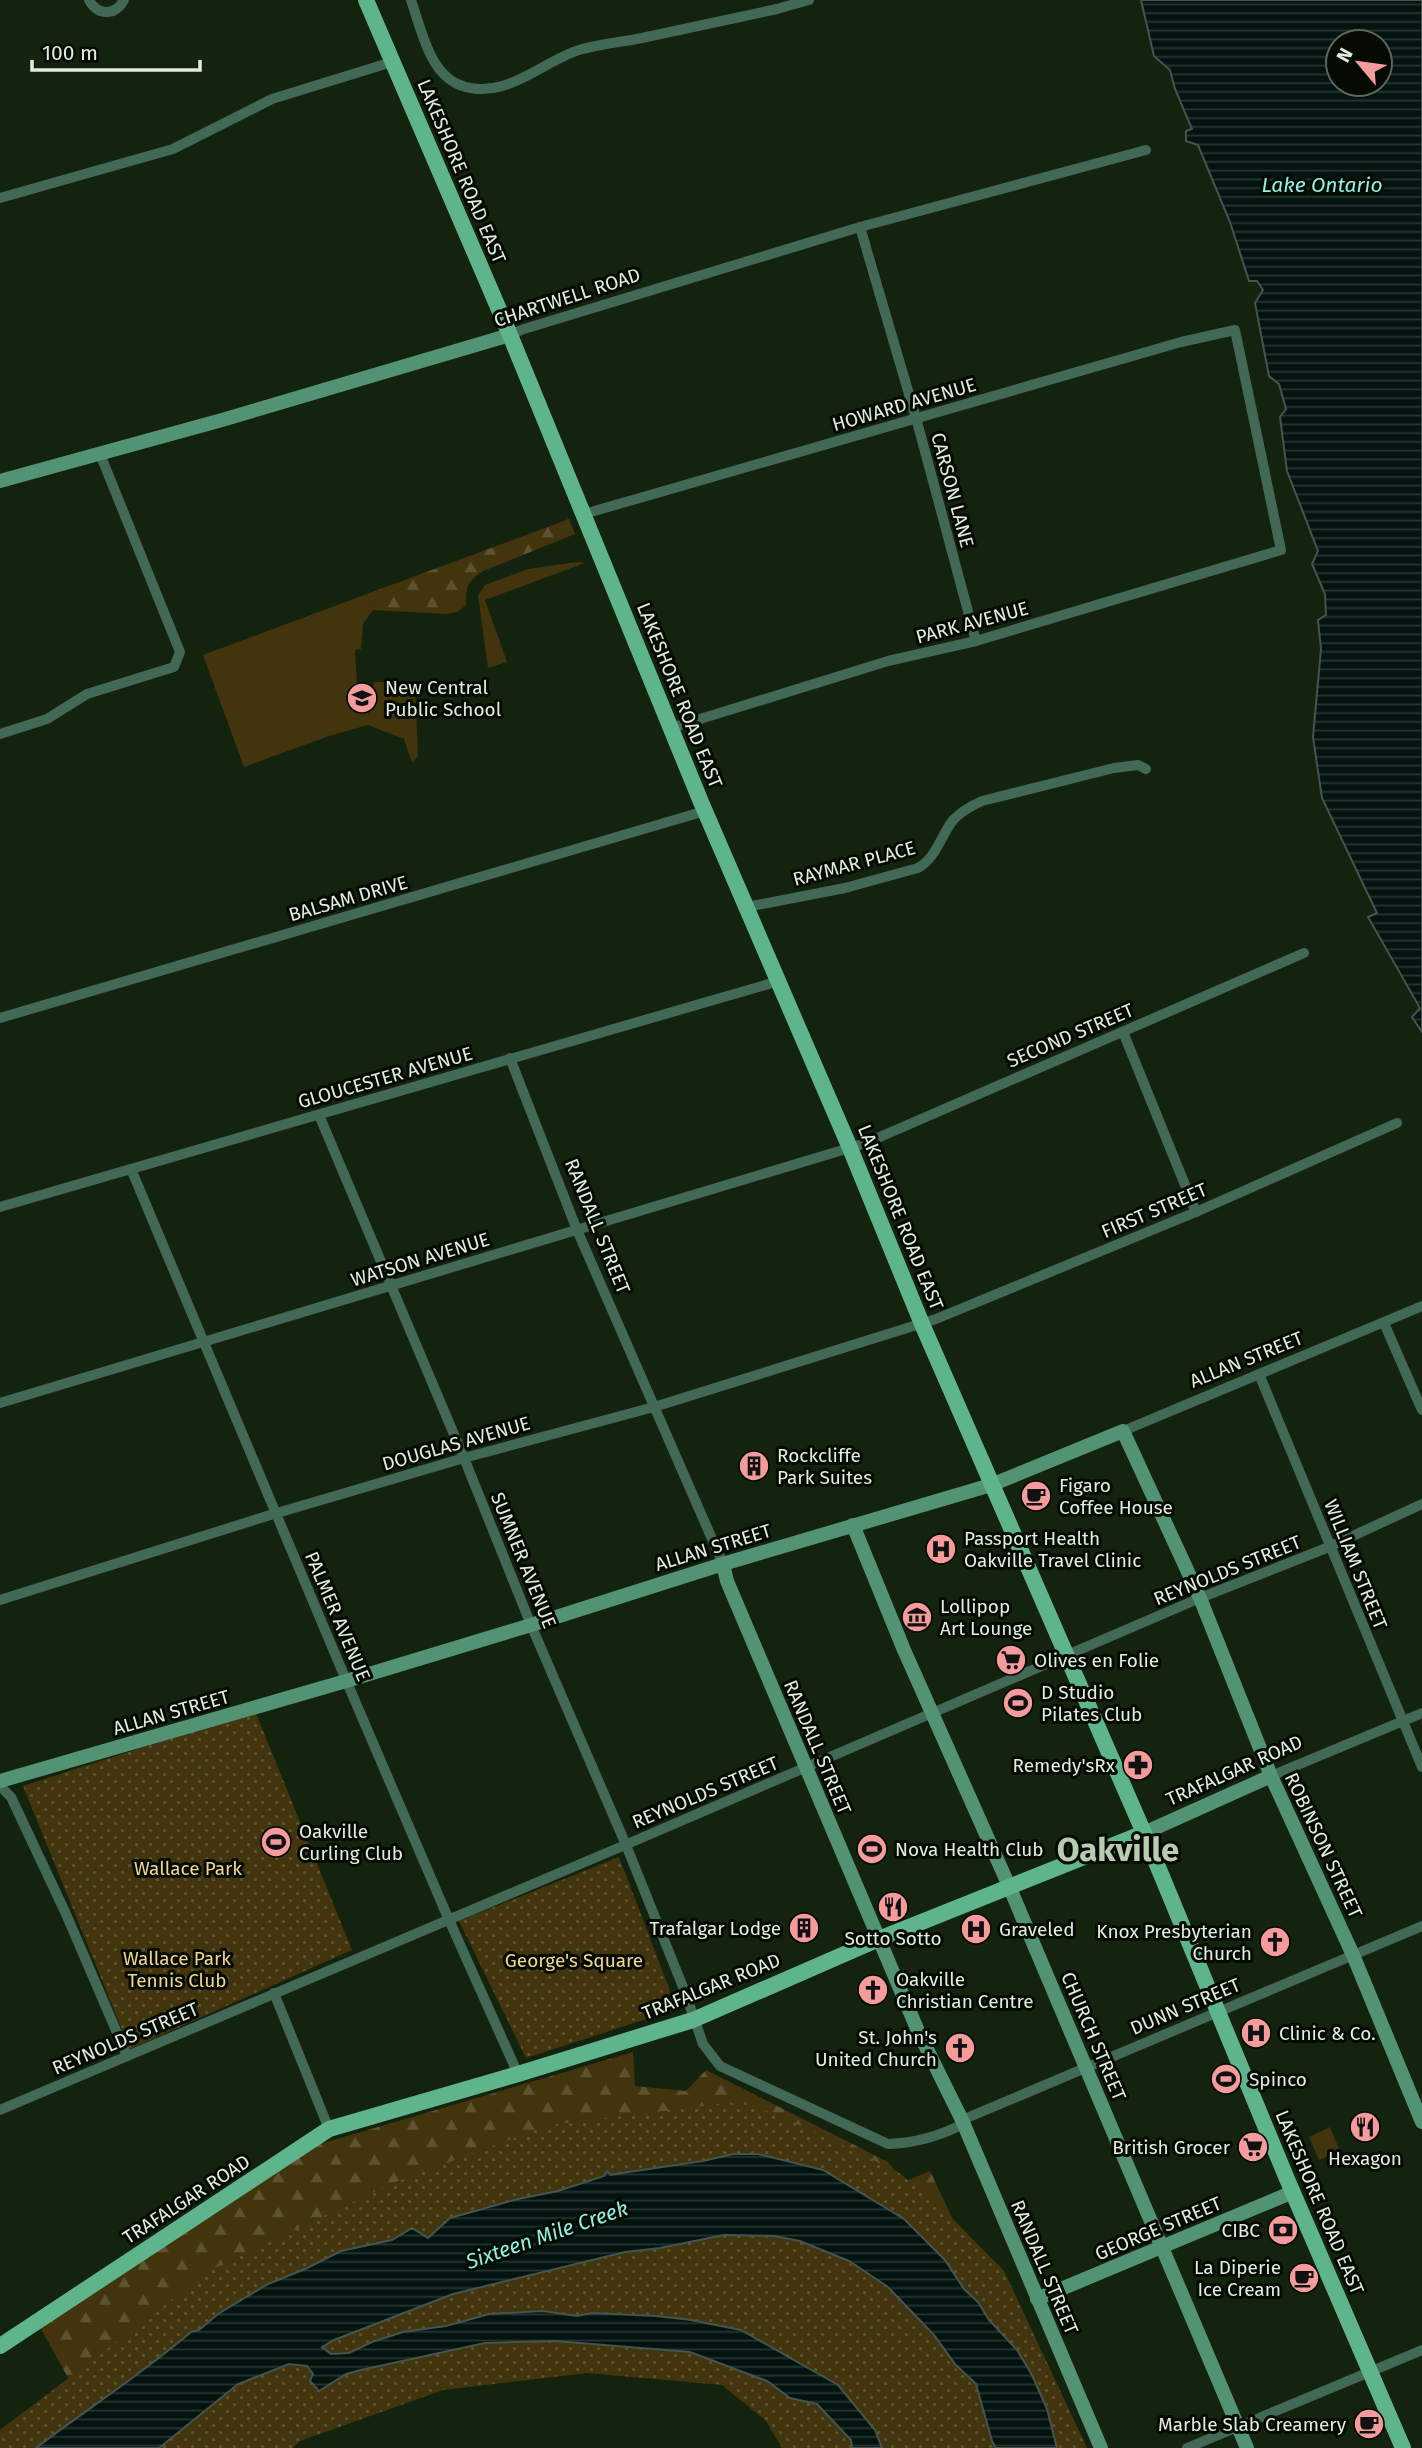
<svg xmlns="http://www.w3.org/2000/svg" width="1422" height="2448" font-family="'Fira Sans',sans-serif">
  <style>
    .green { fill: #42350d }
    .forest { fill: url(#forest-firs) }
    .park { fill: url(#park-dots) }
    .water { fill: url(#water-rules); stroke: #45544e; stroke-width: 2; fill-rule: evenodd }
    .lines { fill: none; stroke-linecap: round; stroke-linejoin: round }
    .street { stroke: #416955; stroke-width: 10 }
    .secondary { stroke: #529373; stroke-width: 14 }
    .primary { stroke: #5eb48b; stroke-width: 16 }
    .labels { text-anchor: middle; stroke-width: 6; stroke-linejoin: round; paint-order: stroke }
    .street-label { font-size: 19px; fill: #e2eddf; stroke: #050a03 }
    .poi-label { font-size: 19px; fill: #e2eddf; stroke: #050a03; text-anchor: start }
    .park-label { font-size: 19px; fill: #f0d690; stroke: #050a03 }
    .water-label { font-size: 21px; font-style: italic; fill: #90f0e3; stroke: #050a03 }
    .town-label { font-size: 33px; font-weight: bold; fill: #b8ccb1; stroke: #050a03 }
  </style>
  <defs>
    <pattern id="forest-firs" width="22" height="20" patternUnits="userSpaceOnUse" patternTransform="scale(1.75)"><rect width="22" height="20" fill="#42350d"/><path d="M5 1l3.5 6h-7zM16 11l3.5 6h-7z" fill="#5d5330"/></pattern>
    <pattern id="park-dots" width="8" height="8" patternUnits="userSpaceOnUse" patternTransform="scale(1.75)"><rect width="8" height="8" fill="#42350d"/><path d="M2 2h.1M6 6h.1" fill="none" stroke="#5d5330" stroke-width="1.8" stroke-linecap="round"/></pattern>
    <pattern id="water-rules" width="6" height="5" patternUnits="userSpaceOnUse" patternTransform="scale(1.75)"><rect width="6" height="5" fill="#021310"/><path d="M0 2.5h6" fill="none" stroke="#273632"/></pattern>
  </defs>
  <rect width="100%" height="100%" fill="#14230e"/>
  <!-- green -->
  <g class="green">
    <path d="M578,562L585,563L485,600L507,662L488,668L478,595L485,585L528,569Z"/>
    <path d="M367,594L373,610L363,624L361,649L355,650L357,688L373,687L374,682H406L415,685L418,756L412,763L404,739L368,725L329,736L244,767L203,655Z"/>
    <path d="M1330,2127L1340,2151L1319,2160L1309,2137Z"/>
  </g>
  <!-- forest -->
  <g class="forest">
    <path d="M569,519L575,534L483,571C467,582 466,586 466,605L457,612L446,614L373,610L367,594Z"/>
    <path d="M633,2052L635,2086L686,2091L706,2070L888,2162L904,2182L930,2171L989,2296L988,2343L77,2394L40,2327L313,2146Z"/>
  </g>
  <!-- park -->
  <g class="park">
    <path d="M255,1711L352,1950L130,2049L23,1786Z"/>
    <path d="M619,1857L677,2009L526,2058L459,1921Z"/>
    <path d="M743,2101L802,2126L898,2172L949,2215L1004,2271L1087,2448H782L766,2421L722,2385L587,2373L443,2390L300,2441L292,2448H0V2430L211,2270L395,2182L550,2125Z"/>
  </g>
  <!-- water -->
  <g class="water">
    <path d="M1141,0H1422V1032L1412,1017L1420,1008L1368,917L1377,913L1322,798L1313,737L1321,649L1318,620L1326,615L1325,594L1312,564L1318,551L1287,471L1280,417L1286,409L1279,384L1269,376L1255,303L1263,290L1257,281H1249L1230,222L1198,145L1186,141V131L1192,129L1175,89L1170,70L1154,56ZM1380,42V84H1338V42Z"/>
    <path d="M733,2154H758L823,2170L904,2219L945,2260L964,2289L978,2302L989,2320L1017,2350L1032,2375L1047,2409L1057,2448H996L992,2441L976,2384L955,2364L934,2335L888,2287L849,2261L800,2241L774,2236L724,2235L660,2248L625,2252L453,2294L334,2340L322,2347L331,2354L349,2353L372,2342L403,2332L446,2326L489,2314L543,2311L577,2316L592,2313L656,2316L691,2320L741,2330L838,2385L875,2430L882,2448H852L851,2440L817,2404L790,2398L767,2381L690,2352L555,2341L485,2343L361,2370L346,2374L319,2391L310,2381L313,2374L307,2366L289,2364L238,2384L159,2448H36C87,2409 142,2374 191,2332L199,2330L218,2314L268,2284L305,2269L341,2251L392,2240L412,2228L428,2238L450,2218L518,2199L558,2191L604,2176L607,2171L611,2175L622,2173L703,2161Z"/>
  </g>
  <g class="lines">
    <!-- street -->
    <g class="street">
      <path d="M89,0C98,16 115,16 124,0"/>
      <path d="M411,0C421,28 429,73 460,85C504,102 541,62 579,50C600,44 622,42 642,38C687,28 732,19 777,9L809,0"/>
      <path d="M0,198L173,149L272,99L392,62"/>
      <path d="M860,227L916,418L976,641"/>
      <path d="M510,335L524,329L860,227L1146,150"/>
      <path d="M584,514L1181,342L1235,330L1281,550L976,641L888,661L671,728"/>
      <path d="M0,734L47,719L87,694L174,667L180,652L100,454"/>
      <path d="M747,907L845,888L918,868C938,856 940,836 954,819C962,811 971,806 982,801L1114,768L1138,765L1146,769"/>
      <path d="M0,1018L705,811"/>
      <path d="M1123,1032L1196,1212"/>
      <path d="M510,1058L577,1230L723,1564"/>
      <path d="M319,1115L464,1458L531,1625L626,1845L685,1992L703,2044L720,2066L888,2144C915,2143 940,2136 963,2124"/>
      <path d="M131,1169L349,1687L449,1920L518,2074"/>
      <path d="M0,1207L779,981"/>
      <path d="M1384,1323L1422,1410"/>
      <path d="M1259,1374L1422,1767"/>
      <path d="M0,1403L866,1143L1304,953"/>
      <path d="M1123,1431L1422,1306"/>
      <path d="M0,1600L267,1516L464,1458L654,1407L936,1319L1196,1212L1397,1123"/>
      <path d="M1271,1776L1422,1713"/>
      <path d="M0,1786L11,1797L66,1914L127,2056"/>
      <path d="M274,1993L329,2129"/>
      <path d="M0,2110L618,1848L1200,1598L1329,1547L1422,1504"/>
      <path d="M962,2120L1422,1926"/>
      <path d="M1187,2448L1422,2350"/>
    </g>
    <!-- secondary -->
    <g class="secondary">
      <path d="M0,481L222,420L510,335"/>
      <path d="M853,1525L904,1650L1009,1886L1247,2448"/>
      <path d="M723,1564L727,1581L918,2031L962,2120L1101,2448"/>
      <path d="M0,1781L346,1681L531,1625L723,1564L991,1485L1123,1431L1200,1598L1271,1776L1353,1955L1422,2122"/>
      <path d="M1144,1833L1271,1776"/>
      <path d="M1037,2299L1293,2192"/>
    </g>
    <!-- primary -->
    <g class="primary">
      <path d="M366,0L510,335L701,802L850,1148L922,1324L1144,1833L1287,2179L1403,2448"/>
      <path d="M0,2346L329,2129L518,2074L693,2020L879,1939L1144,1833"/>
    </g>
  </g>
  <!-- icons -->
  <defs>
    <g id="school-disc" transform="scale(1.575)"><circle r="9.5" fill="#f59b9b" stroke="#050a03"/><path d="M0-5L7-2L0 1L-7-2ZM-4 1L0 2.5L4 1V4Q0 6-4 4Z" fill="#111"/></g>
    <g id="building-disc" transform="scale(1.575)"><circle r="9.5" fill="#f59b9b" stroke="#050a03"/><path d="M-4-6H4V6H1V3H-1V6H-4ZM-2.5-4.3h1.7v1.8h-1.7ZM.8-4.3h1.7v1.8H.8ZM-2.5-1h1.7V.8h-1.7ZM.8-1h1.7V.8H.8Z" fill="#111"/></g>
    <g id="cafe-disc" transform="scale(1.575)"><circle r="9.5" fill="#f59b9b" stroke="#050a03"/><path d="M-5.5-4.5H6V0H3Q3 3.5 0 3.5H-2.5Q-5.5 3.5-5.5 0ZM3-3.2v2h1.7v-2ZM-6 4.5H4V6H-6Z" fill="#111"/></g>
    <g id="hospital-disc" transform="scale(1.575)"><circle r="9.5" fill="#f59b9b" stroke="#050a03"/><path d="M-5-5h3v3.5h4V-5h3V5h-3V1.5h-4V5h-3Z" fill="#111"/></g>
    <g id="museum-disc" transform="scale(1.575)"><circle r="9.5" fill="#f59b9b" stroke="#050a03"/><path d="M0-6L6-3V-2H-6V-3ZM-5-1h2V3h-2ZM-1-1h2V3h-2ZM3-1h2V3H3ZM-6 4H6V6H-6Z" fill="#111"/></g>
    <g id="supermarket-disc" transform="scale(1.575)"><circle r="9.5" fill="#f59b9b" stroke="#050a03"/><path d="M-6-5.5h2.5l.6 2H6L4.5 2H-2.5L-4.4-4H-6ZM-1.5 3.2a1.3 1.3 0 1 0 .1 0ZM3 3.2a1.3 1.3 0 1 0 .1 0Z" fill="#111"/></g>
    <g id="stadium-disc" transform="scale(1.575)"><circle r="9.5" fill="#f59b9b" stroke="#050a03"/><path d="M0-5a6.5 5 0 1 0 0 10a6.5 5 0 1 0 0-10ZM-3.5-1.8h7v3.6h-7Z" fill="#111"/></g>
    <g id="pharmacy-disc" transform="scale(1.575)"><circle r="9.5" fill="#f59b9b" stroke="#050a03"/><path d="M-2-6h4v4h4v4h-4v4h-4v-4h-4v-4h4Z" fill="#111"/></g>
    <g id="restaurant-disc" transform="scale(1.575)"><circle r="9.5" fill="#f59b9b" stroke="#050a03"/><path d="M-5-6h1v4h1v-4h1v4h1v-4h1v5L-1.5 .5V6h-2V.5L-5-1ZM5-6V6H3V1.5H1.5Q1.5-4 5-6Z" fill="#111"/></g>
    <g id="church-disc" transform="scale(1.575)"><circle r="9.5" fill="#f59b9b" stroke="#050a03"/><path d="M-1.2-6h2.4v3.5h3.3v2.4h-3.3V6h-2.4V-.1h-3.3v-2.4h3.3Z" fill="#111"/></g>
    <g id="bank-disc" transform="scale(1.575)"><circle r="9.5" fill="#f59b9b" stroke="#050a03"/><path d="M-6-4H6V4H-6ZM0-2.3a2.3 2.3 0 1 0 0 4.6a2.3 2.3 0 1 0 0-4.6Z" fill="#111"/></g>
  </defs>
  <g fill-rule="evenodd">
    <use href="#school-disc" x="362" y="698"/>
    <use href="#building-disc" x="754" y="1466"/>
    <use href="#cafe-disc" x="1036" y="1496"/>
    <use href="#hospital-disc" x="941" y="1549"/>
    <use href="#museum-disc" x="917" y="1617"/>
    <use href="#supermarket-disc" x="1011" y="1660"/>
    <use href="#stadium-disc" x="1018" y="1703"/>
    <use href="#pharmacy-disc" x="1138" y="1765"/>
    <use href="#stadium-disc" x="276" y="1842"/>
    <use href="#stadium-disc" x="872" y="1849"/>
    <use href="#restaurant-disc" x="893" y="1907"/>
    <use href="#building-disc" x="804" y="1928"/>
    <use href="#hospital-disc" x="976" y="1929"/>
    <use href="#church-disc" x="1275" y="1942"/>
    <use href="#church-disc" x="873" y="1990"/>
    <use href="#hospital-disc" x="1256" y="2033"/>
    <use href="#church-disc" x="960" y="2048"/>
    <use href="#stadium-disc" x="1226" y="2079"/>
    <use href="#restaurant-disc" x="1365" y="2127"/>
    <use href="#supermarket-disc" x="1253" y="2147"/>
    <use href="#bank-disc" x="1283" y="2230"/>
    <use href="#cafe-disc" x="1304" y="2278"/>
    <use href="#cafe-disc" x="1369" y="2424"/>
  </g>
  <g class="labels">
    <!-- street labels -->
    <g class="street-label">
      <text transform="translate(462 171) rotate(67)" y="7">LAKESHORE ROAD EAST</text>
      <text transform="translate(567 297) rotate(-18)" y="7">CHARTWELL ROAD</text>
      <text transform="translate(904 404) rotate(-16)" y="7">HOWARD AVENUE</text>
      <text transform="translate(953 490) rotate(75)" y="7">CARSON LANE</text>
      <text transform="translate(972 622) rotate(-15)" y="7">PARK AVENUE</text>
      <text transform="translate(680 695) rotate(68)" y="7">LAKESHORE ROAD EAST</text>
      <text transform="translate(854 863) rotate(-15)" y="7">RAYMAR PLACE</text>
      <text transform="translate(348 898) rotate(-16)" y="7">BALSAM DRIVE</text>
      <text transform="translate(1070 1035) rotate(-23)" y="7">SECOND STREET</text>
      <text transform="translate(385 1077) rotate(-16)" y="7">GLOUCESTER AVENUE</text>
      <text transform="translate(1154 1210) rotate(-23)" y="7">FIRST STREET</text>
      <text transform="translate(901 1217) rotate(68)" y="7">LAKESHORE ROAD EAST</text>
      <text transform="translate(598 1226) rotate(68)" y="7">RANDALL STREET</text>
      <text transform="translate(420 1259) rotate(-17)" y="7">WATSON AVENUE</text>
      <text transform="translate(1246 1359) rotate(-22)" y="7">ALLAN STREET</text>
      <text transform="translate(456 1443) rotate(-16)" y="7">DOUGLAS AVENUE</text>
      <text transform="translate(713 1547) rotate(-17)" y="7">ALLAN STREET</text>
      <text transform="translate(524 1560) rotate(68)" y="7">SUMNER AVENUE</text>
      <text transform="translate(1356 1564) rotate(68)" y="7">WILLIAM STREET</text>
      <text transform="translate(1227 1570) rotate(-22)" y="7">REYNOLDS STREET</text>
      <text transform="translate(338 1616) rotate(67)" y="7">PALMER AVENUE</text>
      <text transform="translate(171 1712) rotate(-16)" y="7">ALLAN STREET</text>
      <text transform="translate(818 1747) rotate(67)" y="7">RANDALL STREET</text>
      <text transform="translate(1234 1770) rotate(-24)" y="7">TRAFALGAR ROAD</text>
      <text transform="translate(705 1792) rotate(-23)" y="7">REYNOLDS STREET</text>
      <text transform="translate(1324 1845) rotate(65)" y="7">ROBINSON STREET</text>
      <text transform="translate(711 1986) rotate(-22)" y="7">TRAFALGAR ROAD</text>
      <text transform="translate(1185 2006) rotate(-23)" y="7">DUNN STREET</text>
      <text transform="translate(1094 2036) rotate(67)" y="7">CHURCH STREET</text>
      <text transform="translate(125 2038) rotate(-23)" y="7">REYNOLDS STREET</text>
      <text transform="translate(186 2199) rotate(-33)" y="7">TRAFALGAR ROAD</text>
      <text transform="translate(1320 2202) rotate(67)" y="7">LAKESHORE ROAD EAST</text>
      <text transform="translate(1158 2228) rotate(-23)" y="7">GEORGE STREET</text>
      <text transform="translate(1045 2267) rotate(67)" y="7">RANDALL STREET</text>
    </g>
    <!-- poi labels -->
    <g class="poi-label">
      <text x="385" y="694">New Central<tspan x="385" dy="22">Public School</tspan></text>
      <text x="777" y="1462">Rockcliffe<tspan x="777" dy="22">Park Suites</tspan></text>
      <text x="1059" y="1492">Figaro<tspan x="1059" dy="22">Coffee House</tspan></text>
      <text x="964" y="1545">Passport Health<tspan x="964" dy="22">Oakville Travel Clinic</tspan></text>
      <text x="940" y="1613">Lollipop<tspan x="940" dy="22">Art Lounge</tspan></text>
      <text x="1034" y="1667">Olives en Folie</text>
      <text x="1041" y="1699">D Studio<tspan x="1041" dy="22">Pilates Club</tspan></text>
      <text x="1115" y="1772" text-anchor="end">Remedy'sRx</text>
      <text x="299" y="1838">Oakville<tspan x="299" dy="22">Curling Club</tspan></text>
      <text x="895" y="1856">Nova Health Club</text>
      <text x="781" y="1935" text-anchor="end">Trafalgar Lodge</text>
      <text x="999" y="1936">Graveled</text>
      <text x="1252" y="1938" text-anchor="end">Knox Presbyterian<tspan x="1252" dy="22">Church</tspan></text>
      <text x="893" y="1945" text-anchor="middle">Sotto Sotto</text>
      <text x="896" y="1986">Oakville<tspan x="896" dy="22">Christian Centre</tspan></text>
      <text x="1279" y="2040">Clinic &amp; Co.</text>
      <text x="937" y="2044" text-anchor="end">St. John's<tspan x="937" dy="22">United Church</tspan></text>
      <text x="1249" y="2086">Spinco</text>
      <text x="1230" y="2154" text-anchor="end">British Grocer</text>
      <text x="1365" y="2165" text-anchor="middle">Hexagon</text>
      <text x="1260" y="2237" text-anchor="end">CIBC</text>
      <text x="1281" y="2274" text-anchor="end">La Diperie<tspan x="1281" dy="22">Ice Cream</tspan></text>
      <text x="1346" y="2431" text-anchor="end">Marble Slab Creamery</text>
    </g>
    <!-- park labels -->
    <g class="park-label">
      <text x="188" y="1875">Wallace Park</text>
      <text x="177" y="1965">Wallace Park<tspan x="177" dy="22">Tennis Club</tspan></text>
      <text x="574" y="1967">George's Square</text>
    </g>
    <!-- water labels -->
    <g class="water-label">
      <text x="1322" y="192">Lake Ontario</text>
      <text transform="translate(547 2235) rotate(-19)" y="7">Sixteen Mile Creek</text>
    </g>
    <!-- town labels -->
    <g class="town-label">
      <text x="1118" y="1861">Oakville</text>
    </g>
  </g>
  <!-- north arrow -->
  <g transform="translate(1359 63) rotate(299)"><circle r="33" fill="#050a03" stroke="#5d655b" stroke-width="2"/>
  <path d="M0-5L12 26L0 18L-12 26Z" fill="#f59b9b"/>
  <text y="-10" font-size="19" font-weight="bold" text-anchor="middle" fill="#e2eddf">N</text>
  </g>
  <!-- scale -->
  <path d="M32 60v10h168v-10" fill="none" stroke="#e2eddf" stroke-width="3.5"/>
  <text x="42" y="60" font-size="21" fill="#e2eddf" stroke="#050a03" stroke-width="5" paint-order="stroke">100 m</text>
</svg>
